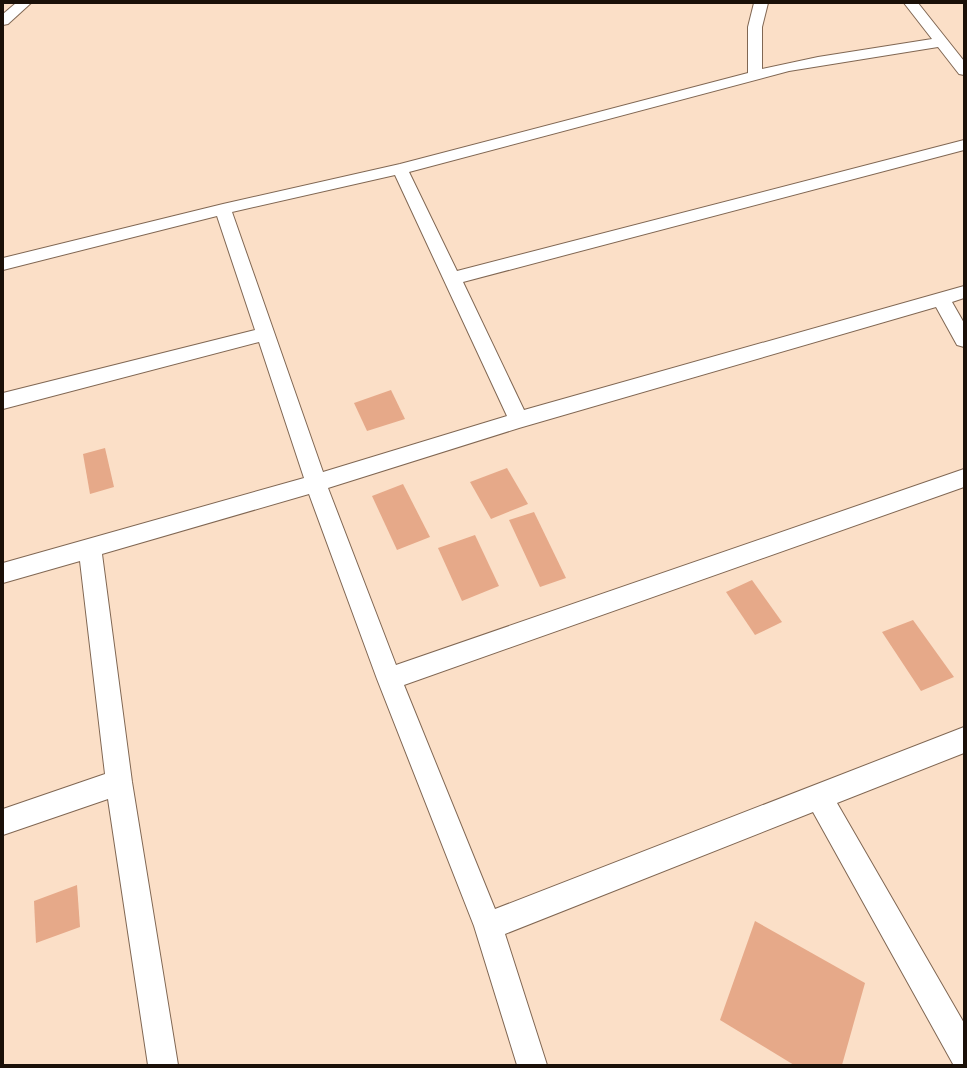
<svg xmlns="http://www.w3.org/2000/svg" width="967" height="1068" font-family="Rubik,sans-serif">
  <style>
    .building { fill: #e6a989 }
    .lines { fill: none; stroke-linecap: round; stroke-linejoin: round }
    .minor-casing { stroke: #806753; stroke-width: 2 }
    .minor { fill: #fff; fill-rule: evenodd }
  </style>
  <rect width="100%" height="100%" fill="#fbdfc7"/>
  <!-- building -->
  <g class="building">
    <path d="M391,390L405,419L367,431L354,403Z"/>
    <path d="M105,448L114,487L90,494L83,454Z"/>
    <path d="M507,468L528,504L491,519L470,482Z"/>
    <path d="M403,484L430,537L397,550L372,496Z"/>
    <path d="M534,512L566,578L540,587L509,520Z"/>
    <path d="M475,535L499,586L462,601L438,548Z"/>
    <path d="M752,580L782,622L755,635L726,592Z"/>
    <path d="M913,620L954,677L921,691L882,632Z"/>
    <path d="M77,885L80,927L36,943L34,901Z"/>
    <path d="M755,921L865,983L842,1065H794L720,1020Z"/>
  </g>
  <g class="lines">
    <!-- minor casing -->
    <g class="minor-casing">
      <g id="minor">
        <path d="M16,3H31L8,24L3,25V14Z"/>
        <path d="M754,3H768L762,27V69L818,57L932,39L904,3H918L964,61V75L959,74L938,47L789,71L409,172L457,271L964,140V150L463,282L524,410L964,286V298L952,302L964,323V347L957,345L936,307L519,428L328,488L396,665L964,469V487L404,685L495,909L964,727V753L837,803L964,1023V1065L953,1064L813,812L505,934L547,1065H517L474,926L377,679L309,494L102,554L132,782L178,1065H148L108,799L3,835V809L105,774L80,561L3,583V563L304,478L259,342L3,409V393L255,330L217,216L3,270V258L223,204L400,164L748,73V27ZM395,175L507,416L323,472L232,212Z"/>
      </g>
    </g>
    <!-- minor -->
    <use href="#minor" class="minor"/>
  </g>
  <!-- border -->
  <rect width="967" height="1068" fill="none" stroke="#1a1008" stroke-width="8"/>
</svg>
